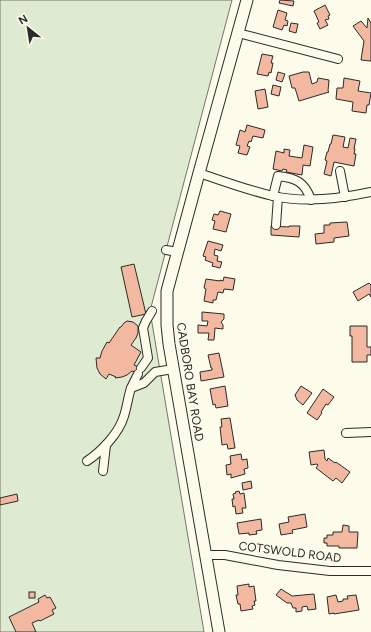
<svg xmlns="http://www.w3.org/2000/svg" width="371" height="632" font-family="Figtree,sans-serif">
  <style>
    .green { fill: #deebd1; stroke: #74746e }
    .building { fill: #f2b8a0; stroke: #2b2b2b }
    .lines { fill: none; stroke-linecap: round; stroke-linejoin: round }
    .minor-casing { stroke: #2b2b2b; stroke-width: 10 }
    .major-casing { stroke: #2b2b2b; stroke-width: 13 }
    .minor { stroke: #fdfbea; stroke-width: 8 }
    .major { stroke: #fdfbea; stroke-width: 11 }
    .labels { text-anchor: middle; stroke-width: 3; stroke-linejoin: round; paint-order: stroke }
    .street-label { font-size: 12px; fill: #2b2b2b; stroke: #fdfbea }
  </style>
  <rect width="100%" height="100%" fill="#fdfbea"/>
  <!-- green -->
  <path class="green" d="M0,0H232L150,311L204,632H0Z"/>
  <!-- building -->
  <g class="building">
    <path d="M280,0L294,1L293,6L279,3Z"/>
    <path d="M325,5L330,15L328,16L329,19L325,20L328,25L320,29L317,23L319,22L314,11Z"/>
    <path d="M278,10L287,13L285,20L288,21L287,26L284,25L282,30L273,27Z"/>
    <path d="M368,18L371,23V61L361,60L364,41L353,26L361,21L367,28Z"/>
    <path d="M291,23L298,24L296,33L289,31Z"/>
    <path d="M262,54L273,56L271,63H273L271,73L269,72L268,76L257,74Z"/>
    <path d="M278,72L285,74L282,82L276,80Z"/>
    <path d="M303,72H309L312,84L317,82L318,78L329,80L328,91L329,92L299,101L295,88H292L289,76Z"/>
    <path d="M344,78L360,81L358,91L371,93L369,105H367L366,113L352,111L353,102L336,99L337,88H343Z"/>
    <path d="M273,85L281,87L279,96L271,94Z"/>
    <path d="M265,89L268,107L258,109L255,91Z"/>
    <path d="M247,125L265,130L263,138L253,136L251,142L249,141L247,146L250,147L247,155L238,153L240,146L236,145L240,130L245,132Z"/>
    <path d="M333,135L345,137L343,147L348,148L350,138L356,139L354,149H355L354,154H356L354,166L334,162L331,176L324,174L327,161L325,160L327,152H328L330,144H331Z"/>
    <path d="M304,145L313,147L310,166L303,165L302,175L286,172L287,170L283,169L282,171L273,169L276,151L284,153V149L290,150L289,156L302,158Z"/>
    <path d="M220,211L231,214L226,232L213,229L215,221L212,220L214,214L218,215Z"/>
    <path d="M347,222L349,236L334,238V242L316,244L315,234L324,233V225H330V223Z"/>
    <path d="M271,226L289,227V226H300L299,237L271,235Z"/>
    <path d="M208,241L223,245L221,251L215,249L214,255L218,256L217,261L222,262L220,268L212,266L213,263L205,260L206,257L203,256Z"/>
    <path d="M134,264L146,314L132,317L121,267Z"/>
    <path d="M224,277L235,279L233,290L224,289L223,293L218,292L216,300H213V303L204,301L206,289L204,288L206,279L220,281V280L223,281Z"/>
    <path d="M369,283L371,285V297L369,294L358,301L353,292Z"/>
    <path d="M202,312L224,314V319L221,322L223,325V329L215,328L214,340H208L209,333H198V325L207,326L208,321H202Z"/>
    <path d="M127,321L133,322L138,326V333L136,338L131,345L141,352L134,365L143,369L141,375L132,371L127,375L122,377L115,378L116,377L109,374L106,379L100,374L97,368L96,358H100L102,351L107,342L109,343L120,327H121L124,323Z"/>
    <path d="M350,326H367V347H371V355H367V362H352V336H350Z"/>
    <path d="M219,353L224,377L201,381L200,372L212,370V368H211L208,355Z"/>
    <path d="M225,386L228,406L216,408L215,404L213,405L210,389Z"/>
    <path d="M301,386L312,393L303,405L297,400L295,395Z"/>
    <path d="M323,389L334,397L328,405L326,404L321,412L322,413L317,420L307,413Z"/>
    <path d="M230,418L235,448L228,449L227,444L222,445L220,427H222L221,419Z"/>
    <path d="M324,450L325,459L327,461L328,458L335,463L336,462L350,472L342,483L336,478L333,481L316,468L318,465L317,464L311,465L309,452Z"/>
    <path d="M241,454L242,460L247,459L248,468L244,469L245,474L231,478V474L227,475L226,465L231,464L230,456Z"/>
    <path d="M251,481L252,488L243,490L242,483Z"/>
    <path d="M239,491L240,494L244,493L246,508H242L243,513L236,514L235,506L233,507L232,499H234L233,494L236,493L235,492Z"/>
    <path d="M17,494L18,501L0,505V498Z"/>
    <path d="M305,514L307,527L292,530L293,533L281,535L279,524L289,522L288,517Z"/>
    <path d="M261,519L262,530L256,531L257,534L249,535V533L239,534L237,523Z"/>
    <path d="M343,525L349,526V532H358L357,548H339V546H327V543H324V538H327V535H333V532H342Z"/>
    <path d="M249,584V587L254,586L256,601H254L255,605L252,606L253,609L241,611L240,604H238L236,595H238L237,586Z"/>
    <path d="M281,589L292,596L314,594L316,609L308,610L307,606L302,607V611L296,612V608H293L291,603H287L276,595Z"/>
    <rect x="29" y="592" width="6" height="6"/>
    <path d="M45,595L47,598L50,597L56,608L52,610L54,614L40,621L39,620L32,623L36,632H16L9,617L39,602L38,599Z"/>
    <path d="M336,595L338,602L343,601V599H348L347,596L356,595L359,610L334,614V613L329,614L327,597Z"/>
  </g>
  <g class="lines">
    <!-- minor casing -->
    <g class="minor-casing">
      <g id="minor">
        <path d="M238,33L338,59"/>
        <path d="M340,171L345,197"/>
        <path d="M199,173C223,181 247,190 273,196C305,203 339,199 371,192"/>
        <path d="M273,196L278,176C296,178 305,182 311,200"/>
        <path d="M276,225L278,197"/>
        <path d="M166,250L178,252"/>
        <path d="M141,368L148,358L143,328L146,321L152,311"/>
        <path d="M131,388L138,374"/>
        <path d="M346,433L371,432"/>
        <path d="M87,461C102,451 119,433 124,416C127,407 128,397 131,388L144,383L155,372L173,369"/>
        <path d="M103,471L106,445"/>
        <path d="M206,555H225L278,565L330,571H371"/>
      </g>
    </g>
    <!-- major casing -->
    <g class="major-casing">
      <path id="major" d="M219,632L169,344L167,325V291L199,173L247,0"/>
    </g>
    <!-- minor -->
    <use href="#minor" class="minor"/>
    <!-- major -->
    <use href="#major" class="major"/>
  </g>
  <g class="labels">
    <!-- street labels -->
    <g class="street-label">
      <text transform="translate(190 382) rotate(81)" y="4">CADBORO BAY ROAD</text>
      <text transform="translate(290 552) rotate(7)" y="4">COTSWOLD ROAD</text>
    </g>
  </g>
  <!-- north arrow -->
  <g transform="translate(28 28) rotate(330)" stroke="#fdfbea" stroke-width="3" paint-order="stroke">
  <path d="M0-3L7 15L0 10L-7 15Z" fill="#2b2b2b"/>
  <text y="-6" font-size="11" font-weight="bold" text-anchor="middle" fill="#2b2b2b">N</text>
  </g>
</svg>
